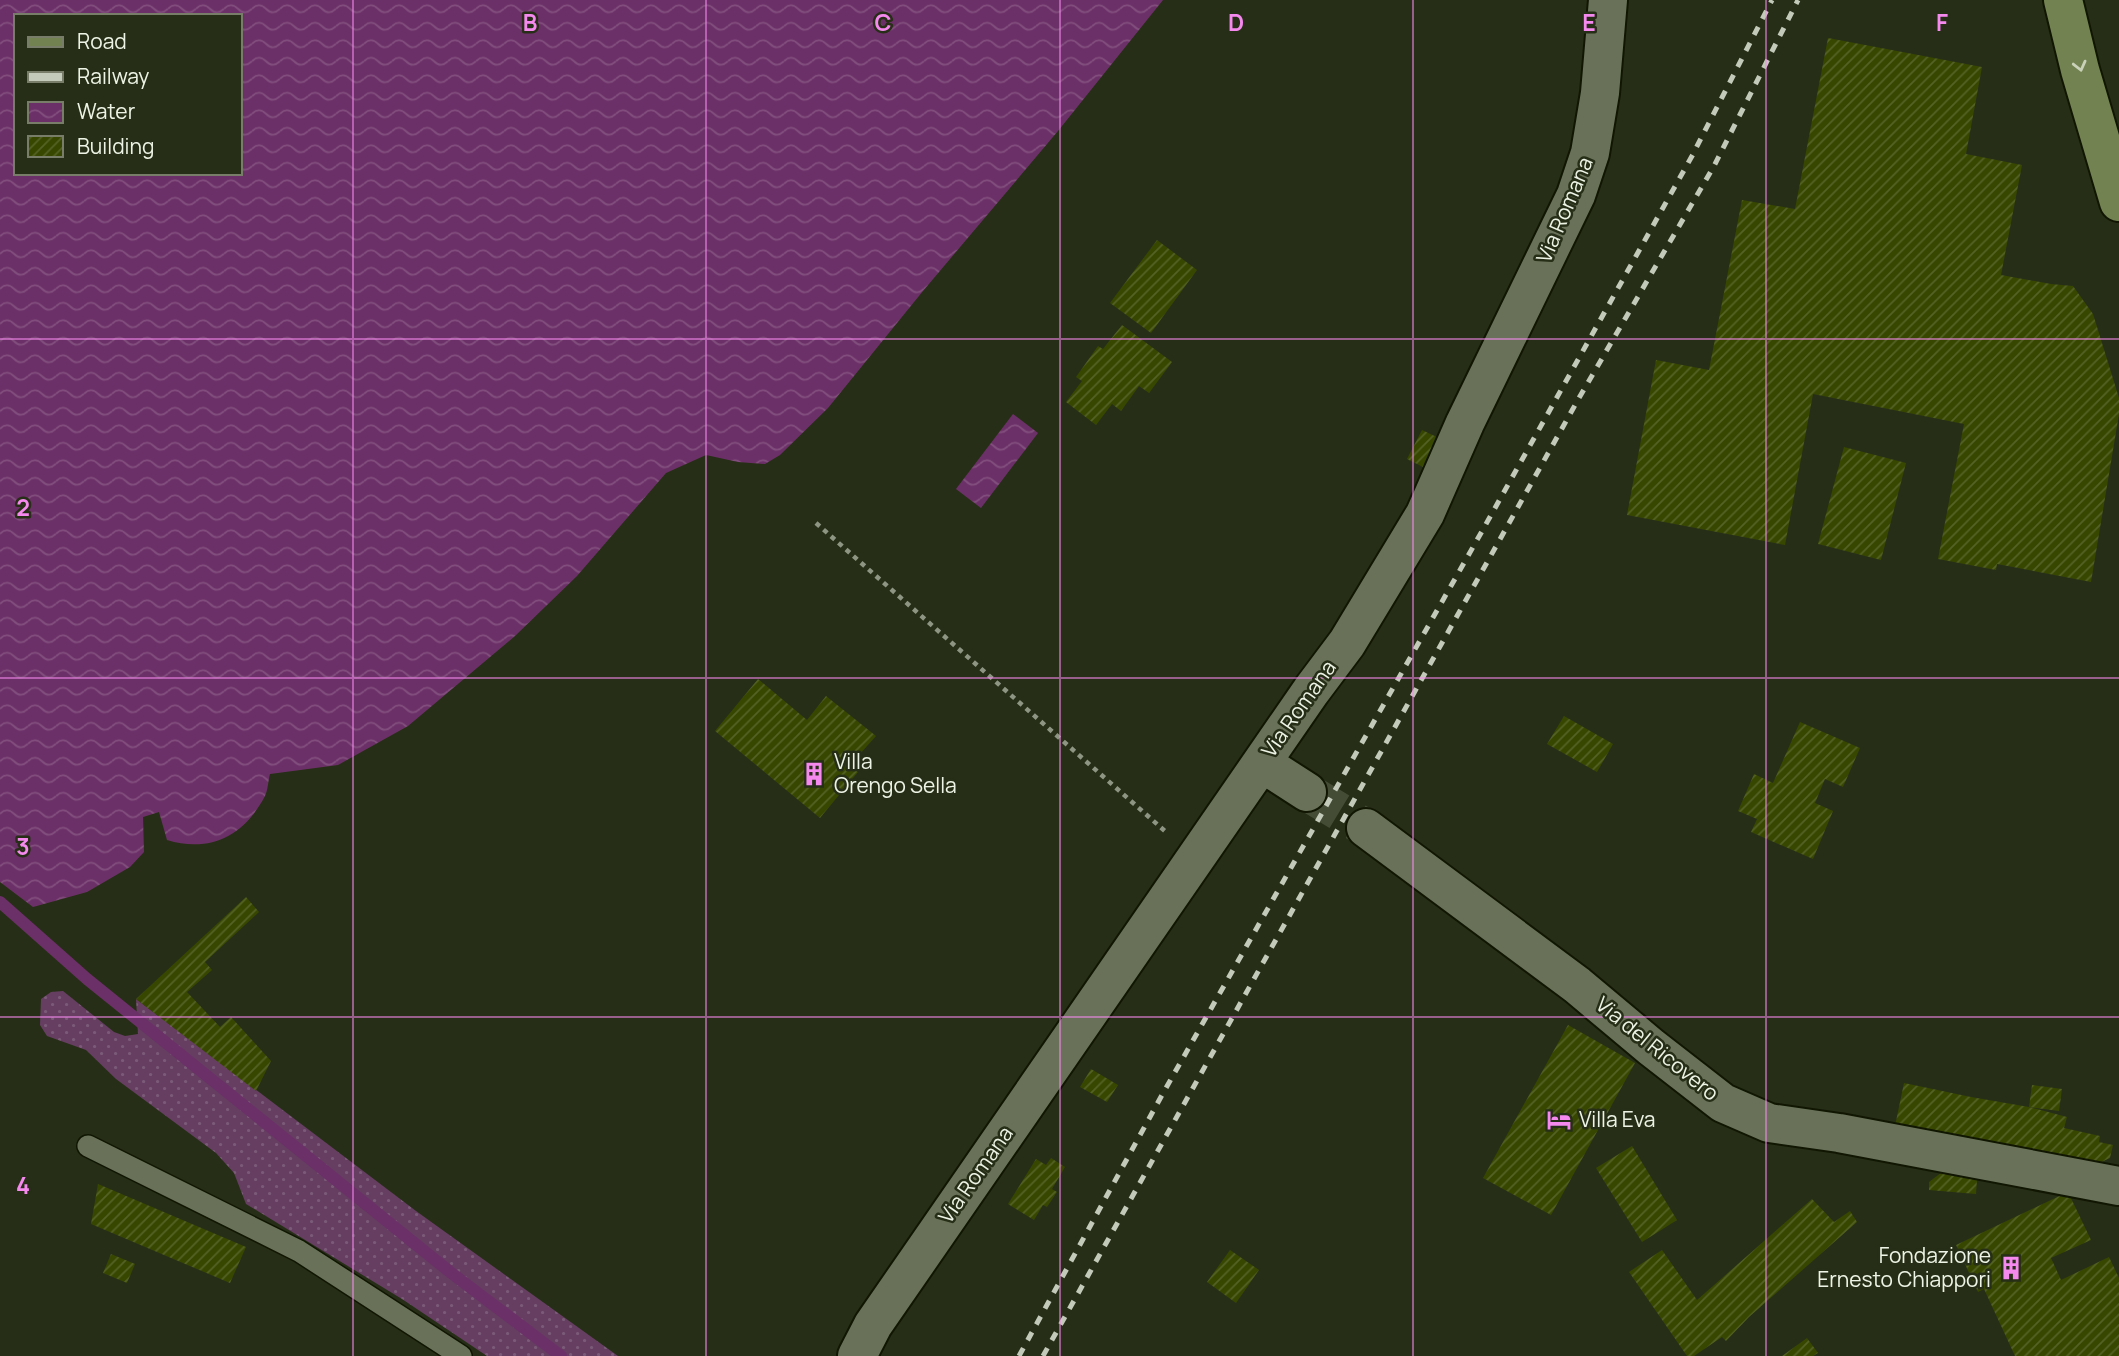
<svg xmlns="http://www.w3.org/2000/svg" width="2119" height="1356" font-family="Manrope,sans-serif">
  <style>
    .grass { fill: url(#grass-dots) }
    .water { fill: url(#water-waves); fill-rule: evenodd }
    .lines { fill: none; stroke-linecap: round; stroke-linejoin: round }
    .stream { stroke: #6c3068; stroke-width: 12 }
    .building { fill: url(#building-hatch) }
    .street-tunnel { stroke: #454c36; stroke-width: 38; stroke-dasharray: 38 19; stroke-linecap: butt }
    .lane-casing { stroke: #101602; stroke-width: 24 }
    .street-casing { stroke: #101602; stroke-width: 42 }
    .primary-casing { stroke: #101602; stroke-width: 42 }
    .path { stroke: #8e9582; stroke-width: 4.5; stroke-dasharray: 5 5; stroke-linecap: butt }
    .lane { stroke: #697259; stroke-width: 21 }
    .street { stroke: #697259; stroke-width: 38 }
    .primary { stroke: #728251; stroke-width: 38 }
    .rail { stroke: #c4cab9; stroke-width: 5; stroke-dasharray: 9 9; stroke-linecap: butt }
    .oneway { stroke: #c9d2b9 }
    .grid { fill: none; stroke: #f589ee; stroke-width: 2; stroke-opacity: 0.55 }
    .labels { text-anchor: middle; stroke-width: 5; stroke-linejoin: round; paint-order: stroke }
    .street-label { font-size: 21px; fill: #eef4e5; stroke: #272e17 }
    .poi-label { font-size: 21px; fill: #eef4e5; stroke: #272e17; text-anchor: start }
    .grid-label { font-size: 23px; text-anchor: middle; font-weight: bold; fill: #f589ee; stroke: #272e17; stroke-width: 5; stroke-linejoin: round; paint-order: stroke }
  </style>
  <defs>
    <pattern id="grass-dots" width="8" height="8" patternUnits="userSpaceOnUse" patternTransform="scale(1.75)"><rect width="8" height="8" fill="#653e62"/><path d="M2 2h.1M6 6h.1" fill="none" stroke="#7b5a78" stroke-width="1.8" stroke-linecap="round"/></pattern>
    <pattern id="water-waves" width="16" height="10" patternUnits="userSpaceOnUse" patternTransform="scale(1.75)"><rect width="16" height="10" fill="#6c3068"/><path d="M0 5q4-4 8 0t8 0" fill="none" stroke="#814f7d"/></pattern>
    <pattern id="building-hatch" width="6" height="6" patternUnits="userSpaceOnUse" patternTransform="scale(1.75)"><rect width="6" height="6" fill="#374700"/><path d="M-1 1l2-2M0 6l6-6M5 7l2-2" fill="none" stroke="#546225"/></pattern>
  </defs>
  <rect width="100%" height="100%" fill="#272e17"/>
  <!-- grass -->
  <path class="grass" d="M63,991L114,1032L125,1036L138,1034L136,999L416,1211L618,1356H487L402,1299L246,1204L234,1173L216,1153L116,1079L86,1050L47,1036L40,1025L41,999L51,992Z"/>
  <!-- water -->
  <g class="water">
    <path d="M0,0H1163L1058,131L923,291L828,408L780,455L765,464L738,462L706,455L666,473L577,576L515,636L408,726L338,765L270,774C268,781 268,790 265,796C244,836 210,853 167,840L159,812L143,817L144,852L130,867L87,892L33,907L0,882ZM16,16H240V173H16Z"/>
    <path d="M1013,414L1038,433L981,508L956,489Z"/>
  </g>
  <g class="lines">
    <!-- stream -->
    <path class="stream" d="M0,902L87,979L450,1272L561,1356"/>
  </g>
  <!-- building -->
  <g class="building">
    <path d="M1828,38L1982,67L1966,154L2022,165L2001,275L2051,284L2073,286L2093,314L2119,398V414L2091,582L1997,564L1996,570L1938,559L1964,424L1813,394L1785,545L1627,515L1656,360L1709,370L1742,200L1795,209Z"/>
    <path d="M1157,240L1197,270L1151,333L1110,303Z"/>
    <path d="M1122,325L1172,362L1149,393L1139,386L1121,411L1112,404L1096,425L1066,402L1082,381L1076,377L1098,346L1103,349Z"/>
    <path d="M1422,430L1441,439L1427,469L1407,459Z"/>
    <path d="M1844,447L1906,463L1881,560L1818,544Z"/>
    <path d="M758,679L807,720L826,696L876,736L850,765L858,772L820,818L715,731Z"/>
    <path d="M1564,716L1613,744L1597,772L1547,744Z"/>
    <path d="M1800,722L1860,748L1843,787L1825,779L1815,803L1833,811L1813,859L1751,832L1757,819L1738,811L1754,774L1773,783Z"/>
    <path d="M246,897L259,912L205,962L212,970L187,992L220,1027L231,1017L271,1061L256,1091L136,999Z"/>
    <path d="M1568,1025L1635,1063L1551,1215L1483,1178Z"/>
    <path d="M1091,1069L1118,1085L1107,1102L1080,1087Z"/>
    <path d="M1904,1083L1971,1097L2029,1107L2067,1117L2064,1128L2100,1136L2099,1142L2113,1145L2110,1158L2091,1167L1895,1126Z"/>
    <path d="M2032,1085L2062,1089L2059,1111L2029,1107Z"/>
    <path d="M1632,1146L1677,1220L1642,1242L1596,1168Z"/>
    <path d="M1051,1158L1065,1167L1052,1189L1057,1192L1047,1207L1043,1205L1034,1220L1008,1204L1036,1159L1046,1165Z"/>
    <path d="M1954,1163L1978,1166L1976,1194L1929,1190V1182Z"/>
    <path d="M98,1184L246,1247L230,1283L91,1224Z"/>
    <path d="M2068,1192L2091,1240L2051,1258L2061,1280L2109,1257L2119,1278V1356H2015L1984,1289L1978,1292L1956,1245Z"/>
    <path d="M1812,1199L1834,1222L1850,1211L1857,1222L1749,1317L1726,1341L1722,1337L1694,1356H1687L1629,1272L1662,1250L1697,1300Z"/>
    <path d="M1230,1250L1259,1270L1236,1303L1207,1282Z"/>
    <path d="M111,1254L135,1264L127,1283L103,1273Z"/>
    <path d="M1807,1338L1818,1353L1813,1356H1782Z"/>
  </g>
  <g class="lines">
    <!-- street-tunnel -->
    <path class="street-tunnel" d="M1307,792L1366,828"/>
    <!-- lane casing -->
    <g class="lane-casing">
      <path id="lane" d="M88,1146L299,1251L461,1356"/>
    </g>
    <!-- street casing -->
    <g class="street-casing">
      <g id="street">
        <path d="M1262,763L1307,792"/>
        <path d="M1366,828L1577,985L1651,1047L1723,1103L1769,1123L1839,1133L2119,1186"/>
        <path d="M857,1356L873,1325L1311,691L1347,643L1425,514L1465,423L1576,195L1590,153L1600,93L1608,0"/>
      </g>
    </g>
    <!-- primary casing -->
    <g class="primary-casing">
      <path id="primary" d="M2063,0L2080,70L2119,202"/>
    </g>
    <!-- path -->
    <path class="path" d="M816,523L1166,832"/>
    <!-- lane -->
    <use href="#lane" class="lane"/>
    <!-- street -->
    <use href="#street" class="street"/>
    <!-- primary -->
    <use href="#primary" class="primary"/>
    <!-- rail -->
    <g class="rail">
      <path d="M1019,1356L1162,1095L1481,533L1692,156L1772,0"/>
      <path d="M1043,1356L1579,398L1714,166L1798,0"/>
    </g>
  </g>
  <!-- one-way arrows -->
  <defs><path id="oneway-chevron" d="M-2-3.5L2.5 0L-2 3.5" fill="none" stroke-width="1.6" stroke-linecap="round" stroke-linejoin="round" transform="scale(1.75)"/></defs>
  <use class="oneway" href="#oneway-chevron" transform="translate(2080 66) rotate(76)"/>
  <!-- grid -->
  <path class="grid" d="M353,0V1356M706,0V1356M1060,0V1356M1413,0V1356M1766,0V1356M0,339H2119M0,678H2119M0,1017H2119"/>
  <!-- icons -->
  <defs>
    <g id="building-bare" transform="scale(1.89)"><path d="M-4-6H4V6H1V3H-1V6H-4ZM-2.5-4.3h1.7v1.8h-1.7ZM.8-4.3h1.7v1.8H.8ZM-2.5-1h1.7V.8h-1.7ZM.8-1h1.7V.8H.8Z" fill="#f589ee" stroke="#272e17" stroke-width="2.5" paint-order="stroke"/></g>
    <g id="hotel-bare" transform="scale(1.89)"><path d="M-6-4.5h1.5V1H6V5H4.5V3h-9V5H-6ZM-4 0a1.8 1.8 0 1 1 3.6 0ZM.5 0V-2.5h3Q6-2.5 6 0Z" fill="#f589ee" stroke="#272e17" stroke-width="2.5" paint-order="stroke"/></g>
  </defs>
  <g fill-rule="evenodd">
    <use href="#building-bare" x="814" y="774"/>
    <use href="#hotel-bare" x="1559" y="1120"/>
    <use href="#building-bare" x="2011" y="1268"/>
  </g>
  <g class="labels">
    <!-- street labels -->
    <g class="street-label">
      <text transform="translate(1565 210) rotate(-67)" y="7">Via Romana</text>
      <text transform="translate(1299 709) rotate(-55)" y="7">Via Romana</text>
      <text transform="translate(1657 1049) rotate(39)" y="7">Via del Ricovero</text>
      <text transform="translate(976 1175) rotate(-55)" y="7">Via Romana</text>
    </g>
    <!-- poi labels -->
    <g class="poi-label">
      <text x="834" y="769">Villa<tspan x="834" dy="24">Orengo Sella</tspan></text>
      <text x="1579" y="1127">Villa Eva</text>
      <text x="1991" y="1263" text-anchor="end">Fondazione<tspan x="1991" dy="24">Ernesto Chiappori</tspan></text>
    </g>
  </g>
  <g class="grid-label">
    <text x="530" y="31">B</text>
    <text x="883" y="31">C</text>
    <text x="1236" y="31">D</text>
    <text x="1589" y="31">E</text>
    <text x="1942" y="31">F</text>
    <text x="23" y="516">2</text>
    <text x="23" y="855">3</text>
    <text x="23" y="1194">4</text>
  </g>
  <!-- legend -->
  <rect x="14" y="14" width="228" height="161" fill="#272e17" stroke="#777d69" stroke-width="2"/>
  <rect x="28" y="37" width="35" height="10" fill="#728251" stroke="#777d69" stroke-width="2"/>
  <text x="77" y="49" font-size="21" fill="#eef4e5">Road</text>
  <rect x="28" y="72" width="35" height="10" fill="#c4cab9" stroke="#777d69" stroke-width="2"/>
  <text x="77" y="84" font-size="21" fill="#eef4e5">Railway</text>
  <rect x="28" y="102" width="35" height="21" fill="url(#water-waves)" stroke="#777d69" stroke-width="2"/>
  <text x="77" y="119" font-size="21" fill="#eef4e5">Water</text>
  <rect x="28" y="136" width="35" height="21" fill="url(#building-hatch)" stroke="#777d69" stroke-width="2"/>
  <text x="77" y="154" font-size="21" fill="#eef4e5">Building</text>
</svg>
